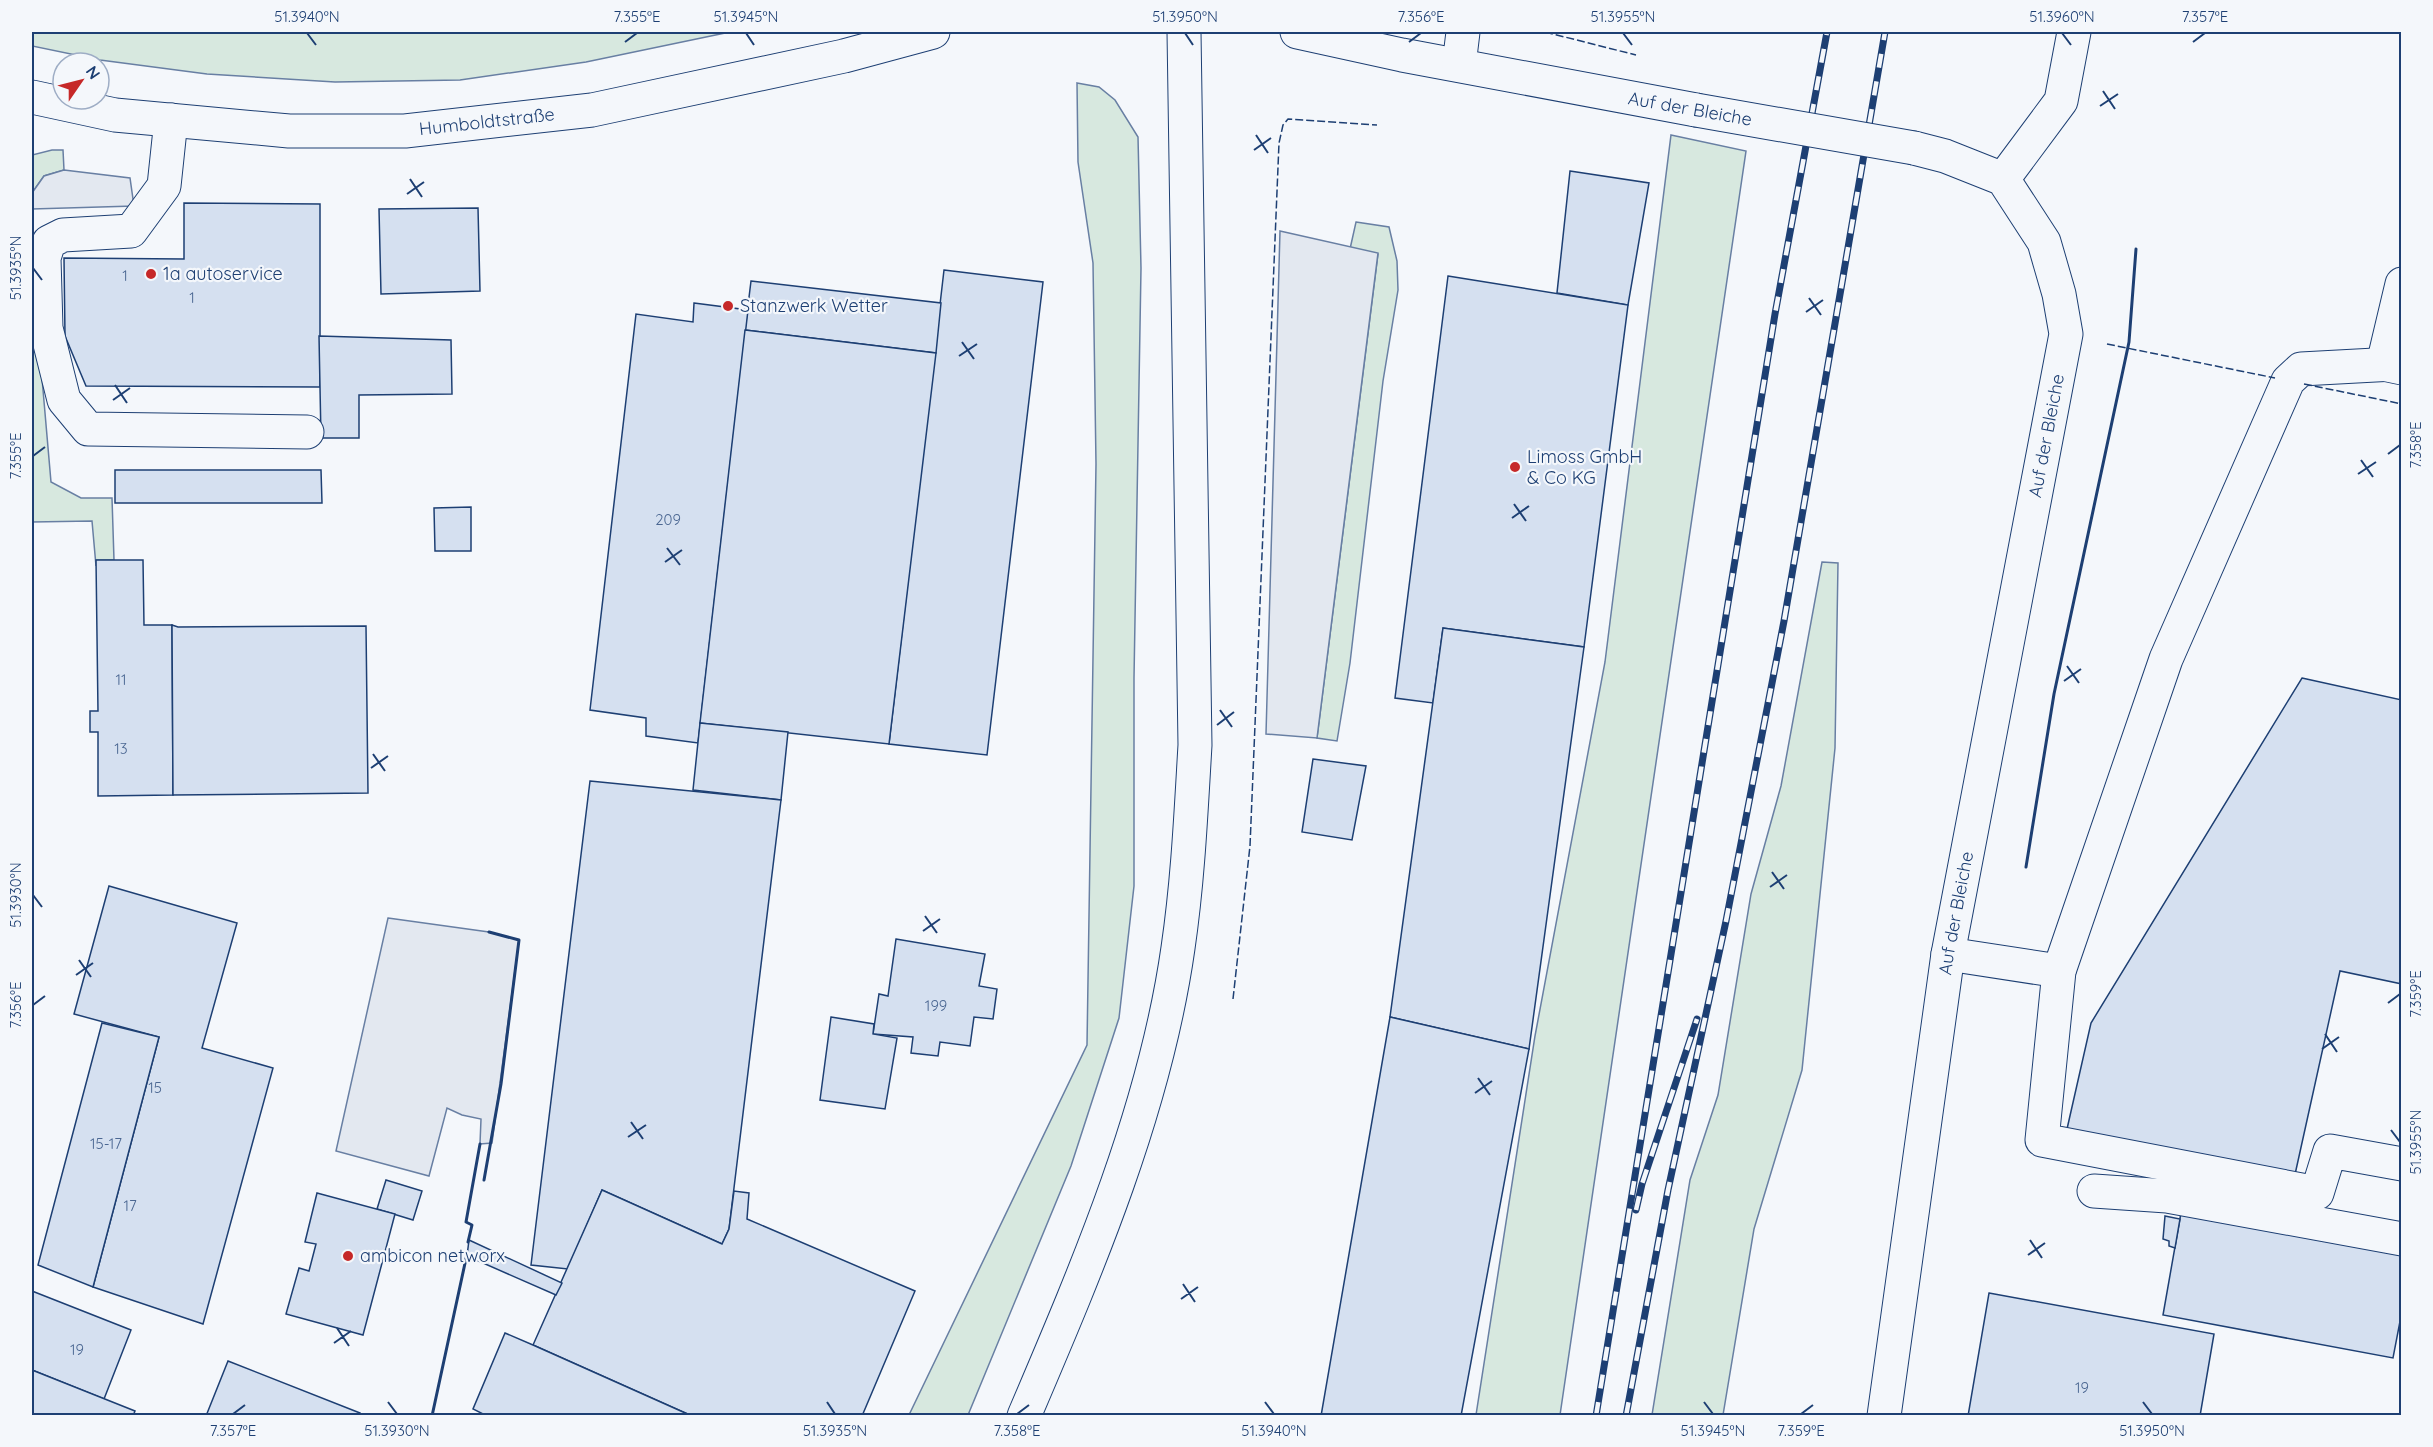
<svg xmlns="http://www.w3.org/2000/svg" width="2433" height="1447" font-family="Quicksand,sans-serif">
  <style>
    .green { fill: #d7e8df; stroke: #687fa3; stroke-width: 1.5 }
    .parking { fill: #e3e8f0; stroke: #687fa3; stroke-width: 1.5 }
    .building { fill: #d5e0f0; stroke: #1d3f73; stroke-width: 1.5 }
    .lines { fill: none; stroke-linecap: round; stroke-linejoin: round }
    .minor-casing { stroke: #1d3f73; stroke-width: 35 }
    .major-casing { stroke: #1d3f73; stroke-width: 35 }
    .minor { stroke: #f4f7fb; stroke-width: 33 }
    .major { stroke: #f4f7fb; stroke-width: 33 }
    .rail-casing { stroke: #1d3f73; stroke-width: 7 }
    .rail { stroke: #f4f7fb; stroke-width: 4.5; stroke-dasharray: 14; stroke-linecap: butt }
    .minor-bridge-casing { stroke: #1d3f73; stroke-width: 35; stroke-linecap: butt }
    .minor-bridge { stroke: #f4f7fb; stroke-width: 33 }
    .fence { stroke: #1d3f73; stroke-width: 1.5; stroke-dasharray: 8 3; stroke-linecap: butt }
    .wall { stroke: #1d3f73; stroke-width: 3 }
    .ticks { fill: none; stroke: #1d3f73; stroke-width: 2 }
    .poi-dot { fill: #c62828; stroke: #f4f7fb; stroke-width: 2 }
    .labels { text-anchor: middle; stroke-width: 4.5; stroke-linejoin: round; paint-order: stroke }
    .number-label { font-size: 15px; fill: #4b6792 }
    .street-label { font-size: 18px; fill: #1d3f73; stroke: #f4f7fb }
    .poi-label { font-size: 18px; fill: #1d3f73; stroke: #f4f7fb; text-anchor: start }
    .neatline { fill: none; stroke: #1d3f73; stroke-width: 2 }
    .ticks-label { font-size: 15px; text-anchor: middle; fill: #1d3f73 }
  </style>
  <rect width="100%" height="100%" fill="#f4f7fb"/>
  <!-- green -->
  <g class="green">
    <path d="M32,32H730L586,62L460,80L335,82L207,74L100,60L32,46Z"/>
    <path d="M1077,83L1099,87L1115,100L1138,137L1141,268L1134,678V886L1119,1018L1071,1166L968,1415H909L1087,1045L1096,464L1093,263L1078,162Z"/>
    <path d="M1671,135L1746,151L1560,1415H1476L1535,1036L1605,662Z"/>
    <path d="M52,150H63L64,170L44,176L32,193V155Z"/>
    <path d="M1356,222L1389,227L1397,261L1398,290L1383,381L1350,663L1337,741L1317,738L1378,254L1350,249Z"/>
    <path d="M32,263L51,482L81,498H112L114,560H97L96,566L92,521L32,522Z"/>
    <path d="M1822,562L1838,563L1835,748L1802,1070L1754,1229L1723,1415H1652L1690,1180L1718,1095L1751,894L1781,786Z"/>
  </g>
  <!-- parking -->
  <g class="parking">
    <path d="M64,170L130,178L134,206L32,209V193L44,176Z"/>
    <path d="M1280,231L1378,253L1317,738L1266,734Z"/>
    <path d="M388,918L489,932L519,940L492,1143L480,1144L481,1119L462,1115L447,1108L429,1176L336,1151Z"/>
  </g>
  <!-- building -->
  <g class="building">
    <path d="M1570,171L1649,183L1628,305L1557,293Z"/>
    <path d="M184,203L320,204V387L86,386L65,336L64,258L184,259Z"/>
    <path d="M478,208L480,291L381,294L379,209Z"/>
    <path d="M944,270L1043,282L987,755L889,744Z"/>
    <path d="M1448,276L1628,305L1584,647L1443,628L1433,703L1395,698Z"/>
    <path d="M751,281L941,303L936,353L745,330Z"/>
    <path d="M694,303L748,310L698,743L646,736V718L590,710L636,314L693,322Z"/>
    <path d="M745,330L936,353L889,744L700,723Z"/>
    <path d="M319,336L451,340L452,394L359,395V438H321Z"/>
    <path d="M115,470H321L322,503H115Z"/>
    <path d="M471,507V551H435L434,508Z"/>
    <path d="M96,560H143L144,625H172L173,795L98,796V732H90V711H98Z"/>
    <path d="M172,625L178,627L366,626L368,793L173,795Z"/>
    <path d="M1443,628L1584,647L1529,1049L1390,1017Z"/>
    <path d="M2302,678L2402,700V984L2340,971L2294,1179L2067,1129L2091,1023Z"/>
    <path d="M700,723L788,732L781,800L693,790Z"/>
    <path d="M1313,759L1366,766L1352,840L1302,832Z"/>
    <path d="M590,781L781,800L729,1229L722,1244L602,1190L568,1269L531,1265Z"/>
    <path d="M109,886L237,923L202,1048L273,1068L203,1324L93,1287L159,1037L74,1014Z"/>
    <path d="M896,939L985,954L979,986L997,989L993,1019L974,1017L970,1046L940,1042L938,1056L911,1053L913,1037L873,1034L879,994L888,996Z"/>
    <path d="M831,1017L874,1024L873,1034L897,1038L885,1109L820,1100Z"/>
    <path d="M1390,1017L1529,1049L1461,1416H1321Z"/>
    <path d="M102,1023L159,1037L93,1287L38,1265Z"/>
    <path d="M386,1180L422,1191L413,1220L377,1209Z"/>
    <path d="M602,1190L722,1244L729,1229L734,1191L749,1193L747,1219L915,1291L862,1416H692L533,1345Z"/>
    <path d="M317,1193L395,1214L363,1335L286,1314L299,1268L309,1271L316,1244L305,1242Z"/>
    <path d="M2182,1207L2402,1250V1311L2393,1358L2163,1315Z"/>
    <path d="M2165,1216L2180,1219L2175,1248L2169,1246V1241L2163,1239Z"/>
    <path d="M469,1240L562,1283L556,1295L467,1256Z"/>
    <path d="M32,1291L131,1330L104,1399L32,1370Z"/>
    <path d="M1989,1293L2214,1334L2200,1416H1968Z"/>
    <path d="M505,1333L533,1345L692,1416H487L473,1409Z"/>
    <path d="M228,1361L360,1413L359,1416H206Z"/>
    <path d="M32,1370L135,1411L133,1416H32Z"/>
  </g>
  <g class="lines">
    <!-- minor casing -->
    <g class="minor-casing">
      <g id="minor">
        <path d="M1297,32L1402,55L1696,110"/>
        <path d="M1459,65L1463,32"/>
        <path id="s1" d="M32,97L115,115L289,131H405L592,110L844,56L933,32"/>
        <path d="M171,120L164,186L131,231L63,235L49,242L44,258L46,328L64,400L88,429L307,432"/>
        <path d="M2003,179L2061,101L2074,32"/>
        <path d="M2402,284L2383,364L2402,368"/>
        <path d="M2394,364L2301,369L2288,381L2166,659L2059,971L2042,1140L2317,1193L2330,1151L2402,1164"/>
        <path d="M1948,954L2059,971"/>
        <path d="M2094,1191L2167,1196L2402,1239"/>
        <path id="s2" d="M1884,1416L1948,954L2066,334L2059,294L2044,242L2003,179L1945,156L1914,148"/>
      </g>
    </g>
    <!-- major casing -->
    <g class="major-casing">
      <path id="major" d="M1024,1416C1088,1266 1155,1110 1178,948C1188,880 1191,812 1195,745L1184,32"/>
    </g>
    <!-- minor -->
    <use href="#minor" class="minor"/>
    <!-- major -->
    <use href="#major" class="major"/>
    <!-- rail casing -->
    <g class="rail-casing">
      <g id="rail">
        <path d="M1636,1210L1642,1184L1697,1019"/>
        <path d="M1596,1416L1775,314L1827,32"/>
        <path d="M1626,1416L1668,1190L1726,921L1784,621L1885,32"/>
      </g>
    </g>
    <!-- rail -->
    <use href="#rail" class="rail"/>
    <!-- minor-bridge casing -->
    <g class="minor-bridge-casing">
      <path id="minor-bridge" d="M1696,110L1914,148"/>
    </g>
    <!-- minor-bridge -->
    <use href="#minor-bridge" class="minor-bridge"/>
    <!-- fence -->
    <g class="fence">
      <path d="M1545,32L1636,55"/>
      <path d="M2107,344L2275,378"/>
      <path d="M2304,384L2402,404"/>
      <path d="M1233,999L1250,846L1279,143L1283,125L1288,119L1377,125"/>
    </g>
    <!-- wall -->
    <g class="wall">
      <path d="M2026,867L2054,694L2129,342L2136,249"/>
      <path d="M484,1180L501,1084L519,940L489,932"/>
      <path d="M468,1242L472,1225L466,1222L480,1144"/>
      <path d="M432,1416L467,1254"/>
    </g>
  </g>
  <!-- ticks -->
  <path class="ticks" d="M307,33L316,45M746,33L754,45M1185,33L1193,45M1623,33L1632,45M2062,33L2071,45M625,42L637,33M1409,42L1421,33M2193,42L2205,33M2103,91L2115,109M2100,106L2118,94M1256,135L1268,153M1254,150L1271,138M410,179L422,197M407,194L424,182M33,268L42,280M1809,298L1821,315M1806,312L1823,300M962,342L974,359M959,356L977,344M115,385L127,403M113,400L130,388M2388,454L2400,445M33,456L45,447M2361,460L2373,477M2358,474L2376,462M1514,504L1526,521M1512,518L1529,506M667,548L680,565M665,562L682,550M2067,666L2079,683M2064,681L2081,669M1220,710L1232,727M1217,725L1234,712M373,754L385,771M371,768L388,756M1772,872L1784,889M1770,887L1787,875M33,895L42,907M925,916L937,933M923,931L940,919M79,960L91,977M76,975L93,963M2388,1003L2400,994M33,1005L45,996M2325,1034L2337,1052M2322,1049L2339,1037M1478,1078L1490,1095M1475,1093L1492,1081M631,1122L643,1139M2391,1130L2400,1142M628,1137L646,1125M2030,1240L2042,1258M2028,1255L2045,1243M1183,1284L1195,1302M1181,1299L1198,1287M337,1328L349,1346M334,1343L351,1331M388,1402L397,1414M827,1402L835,1414M1265,1402L1274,1414M1704,1402L1713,1414M2143,1402L2152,1414M233,1414L245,1405M1017,1414L1029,1405M1801,1414L1813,1405"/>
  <!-- markers -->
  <g class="poi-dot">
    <circle cx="151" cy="274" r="6"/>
    <circle cx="728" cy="306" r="6"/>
    <circle cx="1515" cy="467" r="6"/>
    <circle cx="348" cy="1256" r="6"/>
  </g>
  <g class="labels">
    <!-- number labels -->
    <g class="number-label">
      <text x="125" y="281">1</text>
      <text x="192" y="303">1</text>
      <text x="668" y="525">209</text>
      <text x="121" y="685">11</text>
      <text x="121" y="754">13</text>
      <text x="936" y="1011">199</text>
      <text x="155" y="1093">15</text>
      <text x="106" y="1149">15-17</text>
      <text x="130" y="1211">17</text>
      <text x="77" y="1355">19</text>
      <text x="2082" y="1393">19</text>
    </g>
    <!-- street labels -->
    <g class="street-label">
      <text transform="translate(1690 109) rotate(10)" y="6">Auf der Bleiche</text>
      <text dy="6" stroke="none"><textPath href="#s1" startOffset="458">Humboldtstraße</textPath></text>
      <text dy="6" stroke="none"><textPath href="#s2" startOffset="994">Auf der Bleiche</textPath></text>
      <text dy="6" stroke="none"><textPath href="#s2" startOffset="508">Auf der Bleiche</textPath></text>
    </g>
    <!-- poi labels -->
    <g class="poi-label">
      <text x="163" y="280">1a autoservice</text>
      <text x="740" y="312">Stanzwerk Wetter</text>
      <text x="1527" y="463">Limoss GmbH<tspan x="1527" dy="21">&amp; Co KG</tspan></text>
      <text x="360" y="1262">ambicon networx</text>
    </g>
  </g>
  <!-- border -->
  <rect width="2433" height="1447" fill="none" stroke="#f4f7fb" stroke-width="66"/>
  <!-- north arrow -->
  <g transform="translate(81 81) rotate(55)"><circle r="28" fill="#f4f7fb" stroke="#9eadc5" stroke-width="1.5"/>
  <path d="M0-4.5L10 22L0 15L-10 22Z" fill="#c62828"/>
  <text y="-9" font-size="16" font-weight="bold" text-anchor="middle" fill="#1d3f73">N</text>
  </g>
  <rect x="33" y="33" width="2367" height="1381" class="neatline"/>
  <g class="ticks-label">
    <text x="307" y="22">51.3940°N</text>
    <text x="637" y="22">7.355°E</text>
    <text x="746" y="22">51.3945°N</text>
    <text x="1185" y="22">51.3950°N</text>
    <text x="1421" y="22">7.356°E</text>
    <text x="1623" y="22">51.3955°N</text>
    <text x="2062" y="22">51.3960°N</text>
    <text x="2205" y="22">7.357°E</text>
    <text transform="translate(16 268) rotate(-90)" y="5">51.3935°N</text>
    <text transform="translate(2416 445) rotate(-90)" y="5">7.358°E</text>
    <text transform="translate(16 456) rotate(-90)" y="5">7.355°E</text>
    <text transform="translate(16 895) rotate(-90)" y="5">51.3930°N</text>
    <text transform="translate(2416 994) rotate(-90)" y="5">7.359°E</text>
    <text transform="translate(16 1005) rotate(-90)" y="5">7.356°E</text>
    <text transform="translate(2416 1142) rotate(-90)" y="5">51.3955°N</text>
    <text x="233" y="1436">7.357°E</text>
    <text x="397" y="1436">51.3930°N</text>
    <text x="835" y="1436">51.3935°N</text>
    <text x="1017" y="1436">7.358°E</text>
    <text x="1274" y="1436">51.3940°N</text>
    <text x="1713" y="1436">51.3945°N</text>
    <text x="1801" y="1436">7.359°E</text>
    <text x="2152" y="1436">51.3950°N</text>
  </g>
</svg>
